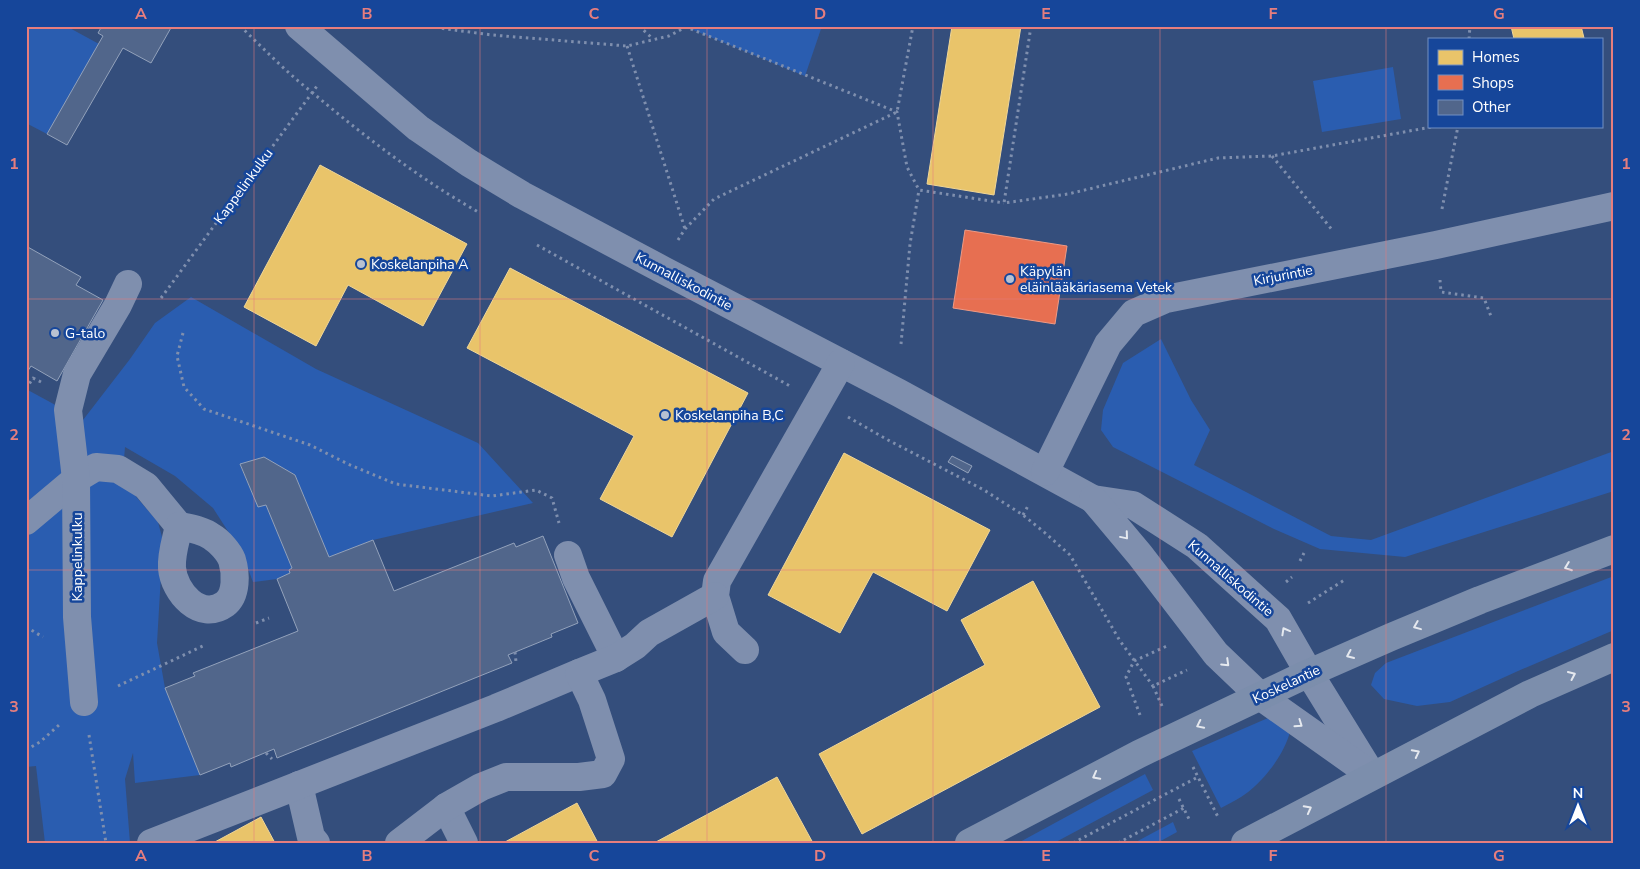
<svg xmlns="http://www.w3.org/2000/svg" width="1640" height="869" font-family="'Nunito Sans',sans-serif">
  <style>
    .green { fill: #2a5db0 }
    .homes { fill: #e9c46a; stroke: #f0d697 }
    .shops { fill: #e76f51; stroke: #ee9a85 }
    .building { fill: #51668b; stroke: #93a2bb }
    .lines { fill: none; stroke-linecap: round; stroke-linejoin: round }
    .path { stroke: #7f8fae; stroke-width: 3; stroke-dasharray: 2.5 4; stroke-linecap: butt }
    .minor { stroke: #7f8fae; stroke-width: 28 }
    .major { stroke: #7c8eac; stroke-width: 28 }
    .oneway { stroke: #e5e9ef }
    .oneway2 { stroke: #e5e8ee }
    .grid { fill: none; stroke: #e67e7e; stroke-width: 1; stroke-opacity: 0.55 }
    .poi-dot { fill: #b8c1d1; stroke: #16469a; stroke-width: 2 }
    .labels { text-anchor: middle; stroke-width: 5; stroke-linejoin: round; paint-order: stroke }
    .street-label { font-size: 14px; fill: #fff; stroke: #16469a }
    .poi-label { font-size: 14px; fill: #fff; stroke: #16469a; text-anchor: start }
    .neatline { fill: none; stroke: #e67e7e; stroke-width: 2 }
    .grid-label { font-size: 16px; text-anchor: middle; font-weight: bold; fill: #e67e7e }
  </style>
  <rect width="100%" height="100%" fill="#344e7c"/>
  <!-- green -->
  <g class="green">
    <path d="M26,26H66L99,44L47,134L26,123Z"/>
    <path d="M686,26H822L805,76L686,27Z"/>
    <path d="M1393,67L1401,119L1322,132L1313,81Z"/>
    <path d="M191,297L316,369L478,443L533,503L373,540L329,557L295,475L263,457L240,465L258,507L266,505L292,568L289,570L290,573L277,579L253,582L242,553L213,508L175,476L125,447L122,484L132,492L158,522L163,541L157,643L165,688L200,775L135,783L133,753L125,779L130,843H45L36,766L26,767V389L83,420L130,359L155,323Z"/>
    <path d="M1161,339L1191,400L1210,430L1194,465L1331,536L1371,540L1614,451V491L1405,557L1320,549L1274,529L1113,447L1101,430L1103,410L1123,363Z"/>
    <path d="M1614,576V630L1518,671L1450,702L1417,706L1384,699L1371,685L1375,673L1386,663Z"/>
    <path d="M1277,714L1290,732C1284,755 1262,784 1241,797C1235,801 1228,804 1221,808L1192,751Z"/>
    <path d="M1145,774L1153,790L1054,843H1018Z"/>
    <path d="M1173,822L1177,832L1157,843H1134Z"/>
  </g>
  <!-- homes -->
  <g class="homes">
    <path d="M952,26H1021L994,195L927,184Z"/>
    <path d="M1511,26H1581L1584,38L1514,39Z"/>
    <path d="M320,165L467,244L423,326L348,285L316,346L244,307Z"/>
    <path d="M510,268L748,393L672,537L600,499L634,436L467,348Z"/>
    <path d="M844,453L990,530L947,611L873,572L840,633L768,595Z"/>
    <path d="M1033,581L1100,707L862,834L819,754L985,665L961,620Z"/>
    <path d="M777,777L813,843H654Z"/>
    <path d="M577,803L598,843H506L505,842Z"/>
    <path d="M261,817L275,843H213Z"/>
  </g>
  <!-- shops -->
  <path class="shops" d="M965,230L1067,246L1055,324L953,308Z"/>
  <!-- building -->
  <g class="building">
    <path d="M102,26H172L151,63L123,48L67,145L47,134L103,36L98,33Z"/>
    <path d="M26,246L81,277L76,285L103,300L57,381L31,366L26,374Z"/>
    <path d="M952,456L972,466L968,473L948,462Z"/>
    <path d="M264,457L295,475L329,557L373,540L394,591L514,543L516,547L543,536L578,623L551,634L552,637L508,655L512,663L277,758L274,749L231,767L230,763L200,775L165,688L195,676L193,673L298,631L277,579L290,573L289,570L292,568L266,505L258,507L240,464Z"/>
  </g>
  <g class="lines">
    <!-- path -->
    <g class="path">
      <path d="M240,26C264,49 287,73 313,93C365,137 420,179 480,213"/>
      <path d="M436,26L439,28L492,35L627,46L669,36L686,27L897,112L907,167L919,190L1004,203"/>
      <path d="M639,26L652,38"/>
      <path d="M1031,26L1004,203L1068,194L1218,158L1272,156L1437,126"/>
      <path d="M1469,39L1470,26"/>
      <path d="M627,46L685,229"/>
      <path d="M1272,156L1333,231"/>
      <path d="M1442,209L1458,126"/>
      <path d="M678,240L685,229L714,199L897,112L913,26"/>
      <path d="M537,245L790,386"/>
      <path d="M1440,280L1441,292L1484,298L1492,319"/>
      <path d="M161,298L317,86"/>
      <path d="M183,333L177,356L184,387L204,409L310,445L348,464L396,484L492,496L536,490L552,498L559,523"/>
      <path d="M901,344L910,244L919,190"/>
      <path d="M26,389L33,378L41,382"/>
      <path d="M848,417L888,440L984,490L1023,515L1044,532L1070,555L1120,641L1153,686"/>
      <path d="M1023,515L1029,504"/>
      <path d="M1300,561L1304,553"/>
      <path d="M1286,582L1292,577"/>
      <path d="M1308,603L1346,579"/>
      <path d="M256,623L269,618"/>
      <path d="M26,627L43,637"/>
      <path d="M515,652L516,662"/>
      <path d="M118,686L205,645"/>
      <path d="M1162,706L1153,686L1187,670"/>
      <path d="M1140,715L1126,677L1134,661L1167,646"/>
      <path d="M89,735L106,843"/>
      <path d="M26,750L40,742L59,725"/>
      <path d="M266,753L272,759"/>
      <path d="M1193,767L1219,819"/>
      <path d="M1179,799L1189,819"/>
      <path d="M1073,843L1198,777"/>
      <path d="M1118,843L1184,808"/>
    </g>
    <!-- minor -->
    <g class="minor">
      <path d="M299,26L418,128L469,163L522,195L663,270L899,393L1093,499L1133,505L1197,546L1278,619L1309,673L1372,775"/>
      <path d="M1045,472L1108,344L1134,313L1166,299L1436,245L1614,206"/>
      <path d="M1093,499L1140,555L1216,654L1260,696L1363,769"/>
      <path d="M26,521L76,479L96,467L118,469L146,486L179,526"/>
      <path d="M179,526C190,528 203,530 212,537C219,541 229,552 232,560C236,573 237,595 225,604C200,622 174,592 172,568C171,554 176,540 179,526Z"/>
      <path d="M568,555L576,578L616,658"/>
      <path d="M745,650L726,632L715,596L717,581L841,363"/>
      <path d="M84,702L77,617L76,479L68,410L77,374L118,305L128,284"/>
      <path d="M299,785L311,837L316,843"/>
      <path d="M446,807L464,843"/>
      <path d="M151,843L496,708L579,673"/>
      <path d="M399,843L446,807L481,787L506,777H579L603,774L611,759L592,700L579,673L616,658L635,646L649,633L715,596"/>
    </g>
    <!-- major -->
    <g class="major">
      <path d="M969,843L1139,754L1309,673L1391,637L1480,600L1614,549"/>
      <path d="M1245,843L1530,694L1614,657"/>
    </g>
  </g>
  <!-- one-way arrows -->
  <defs><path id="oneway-chevron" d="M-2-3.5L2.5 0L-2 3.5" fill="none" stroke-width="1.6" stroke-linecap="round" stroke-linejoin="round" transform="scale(1.25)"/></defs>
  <g class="oneway">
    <use href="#oneway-chevron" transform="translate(1125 536) rotate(50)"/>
    <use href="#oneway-chevron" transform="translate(1285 631) rotate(-119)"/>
    <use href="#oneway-chevron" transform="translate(1226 663) rotate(44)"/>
    <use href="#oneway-chevron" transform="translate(1299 724) rotate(35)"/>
  </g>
  <g class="oneway2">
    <use href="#oneway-chevron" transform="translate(1568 567) rotate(159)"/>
    <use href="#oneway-chevron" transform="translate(1417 626) rotate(158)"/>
    <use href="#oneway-chevron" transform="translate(1350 655) rotate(156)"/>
    <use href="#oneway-chevron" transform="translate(1572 675) rotate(-24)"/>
    <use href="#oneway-chevron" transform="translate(1200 725) rotate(154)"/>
    <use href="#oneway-chevron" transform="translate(1416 753) rotate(-27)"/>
    <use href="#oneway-chevron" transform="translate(1096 776) rotate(152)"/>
    <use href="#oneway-chevron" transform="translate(1308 809) rotate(-28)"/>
  </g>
  <!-- grid -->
  <path class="grid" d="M254,26V843M480,26V843M707,26V843M933,26V843M1160,26V843M1386,26V843M26,299H1614M26,570H1614"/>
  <!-- markers -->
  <g class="poi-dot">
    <circle cx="361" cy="264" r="5"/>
    <circle cx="1010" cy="279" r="5"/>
    <circle cx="55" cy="333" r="5"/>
    <circle cx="665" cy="415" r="5"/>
  </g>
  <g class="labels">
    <!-- street labels -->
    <g class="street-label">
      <text transform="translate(243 186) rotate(-54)" y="5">Kappelinkulku</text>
      <text transform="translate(1283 275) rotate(-11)" y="5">Kirjurintie</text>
      <text transform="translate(684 281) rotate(28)" y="5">Kunnalliskodintie</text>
      <text transform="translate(77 557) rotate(-90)" y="5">Kappelinkulku</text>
      <text transform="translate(1231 578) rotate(41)" y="5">Kunnalliskodintie</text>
      <text transform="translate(1286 684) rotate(-25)" y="5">Koskelantie</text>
    </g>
    <!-- poi labels -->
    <g class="poi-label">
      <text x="371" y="269">Koskelanpiha A</text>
      <text x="1020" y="276">Käpylän<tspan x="1020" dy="16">eläinlääkäriasema Vetek</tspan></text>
      <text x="65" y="338">G-talo</text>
      <text x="675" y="420">Koskelanpiha B,C</text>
    </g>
  </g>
  <!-- border -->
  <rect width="1640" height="869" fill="none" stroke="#16469a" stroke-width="55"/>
  <!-- legend -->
  <rect x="1428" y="38" width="175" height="90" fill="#16469a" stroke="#7390c2"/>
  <rect x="1438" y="50" width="25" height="15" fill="#e9c46a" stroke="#7390c2"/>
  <text x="1472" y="62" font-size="15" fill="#ffffff">Homes</text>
  <rect x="1438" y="75" width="25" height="15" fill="#e76f51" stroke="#7390c2"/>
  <text x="1472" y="88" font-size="15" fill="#ffffff">Shops</text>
  <rect x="1438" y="100" width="25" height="15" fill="#51668b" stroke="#7390c2"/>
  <text x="1472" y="112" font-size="15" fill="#ffffff">Other</text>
  <!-- north arrow -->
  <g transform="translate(1578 806)" stroke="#16469a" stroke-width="4" paint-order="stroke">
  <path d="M0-4L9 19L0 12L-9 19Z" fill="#ffffff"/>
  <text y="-8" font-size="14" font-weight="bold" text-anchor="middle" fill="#ffffff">N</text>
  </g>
  <rect x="28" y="28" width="1584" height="814" class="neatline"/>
  <g class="grid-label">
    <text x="141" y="19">A</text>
    <text x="367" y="19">B</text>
    <text x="594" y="19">C</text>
    <text x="820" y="19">D</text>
    <text x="1046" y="19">E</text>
    <text x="1273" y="19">F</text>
    <text x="1499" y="19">G</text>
    <text x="14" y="169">1</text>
    <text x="1626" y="169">1</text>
    <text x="14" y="440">2</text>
    <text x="1626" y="440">2</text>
    <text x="14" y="712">3</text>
    <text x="1626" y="712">3</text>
    <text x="141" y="861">A</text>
    <text x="367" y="861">B</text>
    <text x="594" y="861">C</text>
    <text x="820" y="861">D</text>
    <text x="1046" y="861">E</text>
    <text x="1273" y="861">F</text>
    <text x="1499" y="861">G</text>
  </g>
</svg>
